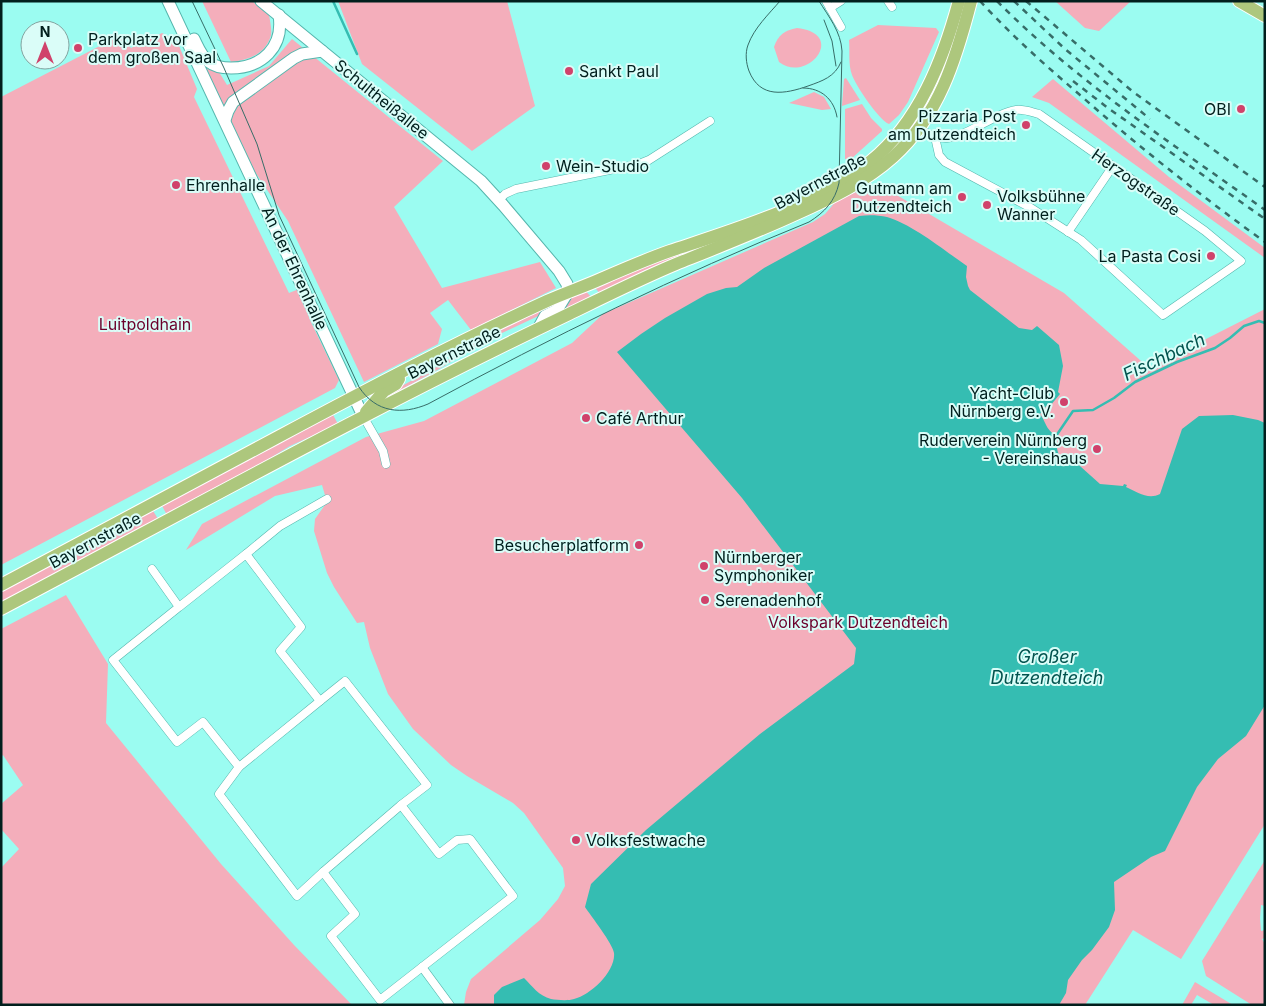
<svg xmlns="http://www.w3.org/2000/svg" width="1266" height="1006" font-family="Inter,sans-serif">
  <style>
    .green { fill: #f4aebb }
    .water { fill: #35bdb2 }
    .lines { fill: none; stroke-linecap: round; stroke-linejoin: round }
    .stream { stroke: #35bdb2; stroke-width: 2.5 }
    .street-casing { stroke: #55b6ad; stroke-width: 9 }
    .secondary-casing { stroke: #55b6ad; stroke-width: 13 }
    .primary-casing { stroke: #fff; stroke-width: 14 }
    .street { stroke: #fff; stroke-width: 8 }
    .secondary { stroke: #fff; stroke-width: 11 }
    .primary { stroke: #adc77d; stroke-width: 12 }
    .tram { stroke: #376d68; stroke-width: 1 }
    .rail { stroke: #376d68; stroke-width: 2.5; stroke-dasharray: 6 6; stroke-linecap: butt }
    .poi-dot { fill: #d0426b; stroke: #dafdf8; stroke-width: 2 }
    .labels { text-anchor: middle; stroke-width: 4; stroke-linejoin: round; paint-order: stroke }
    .poi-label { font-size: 16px; fill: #011f1d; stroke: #dafdf8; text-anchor: start }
    .street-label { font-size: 16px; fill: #011f1d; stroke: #dafdf8 }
    .park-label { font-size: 16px; fill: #6c002b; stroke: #dafdf8 }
    .water-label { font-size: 18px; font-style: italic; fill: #02534e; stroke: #dafdf8 }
  </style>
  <rect width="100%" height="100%" fill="#9bfcf1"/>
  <!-- green -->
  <g class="green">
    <path d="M202,1H252L269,15C270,21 272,29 271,35C266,54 249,60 231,62Z"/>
    <path d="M338,1H507L535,106L472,151L362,64Z"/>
    <path d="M1055,1H1131L1099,31L1085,28Z"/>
    <path d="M878,25L936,28L939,32L908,102L899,115L889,124C879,120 856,86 852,75C848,64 850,51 849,40Z"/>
    <path d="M797,28C848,34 807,84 779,62L774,47C778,35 785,30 797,28Z"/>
    <path d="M162,33L177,41L197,89L194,97L289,293L299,289L310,320L339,380L335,388L1,565V97L121,35L131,48Z"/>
    <path d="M292,39L443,161L394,207L442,288L540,262L556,288L471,330L448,300L430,313L442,329L438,344L364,382L288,221L251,166L202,67L219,72L227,85L269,66Z"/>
    <path d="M846,78L860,100L842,106L844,79Z"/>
    <path d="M1053,79L1169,177L1265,248V258L1049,103L1032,97Z"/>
    <path d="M814,92L824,97L831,109L822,110L789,103Z"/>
    <path d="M862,104L871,118L882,129V131L851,159H845V109Z"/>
    <path d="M871,186L883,187L1064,293L1149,368L1265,309V824L1181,959L1133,930L1085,1005H464L466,992L471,979L540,920L558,899L565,886L563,868L524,813L513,803L467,776L451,765L413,729L388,694L370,648L364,622L357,623L334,587L327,573L314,531L315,519L327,502L322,485L275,496L186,550L202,524L366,437L424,421L572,343L603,314L813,222L825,214L837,200Z"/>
    <path d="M721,239L600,294L593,285Z"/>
    <path d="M584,289L592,298L565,311L563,309L567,300Z"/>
    <path d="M553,305L552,309L549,311L483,342L441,368L386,398L387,394L440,365L491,332Z"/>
    <path d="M332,413L338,424L290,446L236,479L167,515L161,504Z"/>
    <path d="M152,509L158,519L1,603V590Z"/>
    <path d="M66,595L108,664L106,723L221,864L294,945L352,1005H1V868L19,849L1,829V804L23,785L3,755L1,757V629Z"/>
    <path d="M1265,860V906L1261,905L1260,918L1261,931L1265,930V938L1262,939L1265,944V1005H1252L1206,976L1202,961Z"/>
    <path d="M1195,982L1233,1005H1214L1197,995L1191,1005H1182Z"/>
  </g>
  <!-- water -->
  <path class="water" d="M859,216C868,215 878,215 887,217C912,224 945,251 967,266L966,277L968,286L970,290L1019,328L1032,330L1037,326L1059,345L1063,366L1058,392L1060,394L1050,406V403L1048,404L1040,414C1047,424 1045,428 1056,436C1057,452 1057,452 1064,462L1071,458L1100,484L1123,486L1124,484L1127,485L1126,487C1137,492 1148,500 1160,494L1182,429L1199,416L1233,415L1258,420L1265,423V705L1246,736L1218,759L1197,787L1165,851L1151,857L1114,882L1115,910L1109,927L1092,950L1082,960L1068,980L1066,993L1059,1005H494V995L502,987L524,978C532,986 539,996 551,999C557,1000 568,1001 574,999C591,995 616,971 614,953C613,944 591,916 585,907L591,884L646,830L760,734L854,664L856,648L742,498L617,352L641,334L665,318L707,294L726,288L737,287L764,268Z"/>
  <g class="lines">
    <!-- stream -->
    <g class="stream">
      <path d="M333,1L357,54"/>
      <path d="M1056,436L1073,411L1093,410L1114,398L1135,382L1177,362L1215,348L1230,338L1244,326L1259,321L1265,323"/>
    </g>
    <!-- street casing -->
    <g class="street-casing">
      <g id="street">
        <path d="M826,1L841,27"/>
        <path d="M888,1L892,7"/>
        <path d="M830,8L841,1"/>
        <path d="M916,126C947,150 963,133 994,118C1001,115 1008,111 1016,110C1024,109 1031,112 1039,114L1205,231L1241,261L1163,315L1081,240L1031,208L945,162L939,155L935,137"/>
        <path d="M499,200L505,194L516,189L639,164L649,160L710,121"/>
        <path d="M1068,232L1113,166"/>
        <path d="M363,416L383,451L386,464"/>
        <path d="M246,554L280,526L327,499"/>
        <path d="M152,569L179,607L113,660L177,742L203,722L239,767L219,794L297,896L323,872L355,914L331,936L380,1000L513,896L470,839L457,840L439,854L401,805L427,785L345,681L320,701L280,651L301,627L246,554L179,607"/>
        <path d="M239,767L320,701"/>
        <path d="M323,872L401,805"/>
        <path d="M422,967L450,1005"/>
      </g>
    </g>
    <!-- secondary casing -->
    <g class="secondary-casing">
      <g id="secondary">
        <path d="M168,1L363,416"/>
        <path d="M261,1L481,181L503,205L559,271L567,284L568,292L557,310L545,316L538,329"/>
        <path d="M194,39C198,47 201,56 209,62C215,67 223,68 231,68C262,68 284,47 279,15"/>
        <path d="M225,120L228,111L233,102L294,58L302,54L322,51"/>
      </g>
    </g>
    <!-- primary casing -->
    <g class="primary-casing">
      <g id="primary">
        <path d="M1239,1L1265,16"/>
        <path d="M366,412L384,391L396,384L399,379"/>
        <path d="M1,585C94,536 185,486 278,437C366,390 455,343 547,301C565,293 583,287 601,279C624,269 647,259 670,251C736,229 817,205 871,161C919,122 943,60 959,1"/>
        <path d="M1,609C190,509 376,406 569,314C604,297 640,279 676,264C716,248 757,232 796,214C830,199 865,182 893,157C939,116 956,59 971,1"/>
      </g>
    </g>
    <!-- street -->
    <use href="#street" class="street"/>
    <!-- secondary -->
    <use href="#secondary" class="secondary"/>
    <!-- primary -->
    <use href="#primary" class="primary"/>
    <!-- tram -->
    <g class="tram">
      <path d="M192,1L224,68L257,144L279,215L359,387C376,413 402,415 428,404C552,337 678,275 809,222C825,212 835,201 839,183L842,51C841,32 829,17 819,1"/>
      <path d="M780,1C769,14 754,28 748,45C745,53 746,63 749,71C760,99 785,94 808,86C822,81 835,77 841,62"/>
      <path d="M824,20L832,41L836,66"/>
      <path d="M803,88C821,88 834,99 837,117"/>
    </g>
    <!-- rail -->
    <g class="rail">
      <path d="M980,1C1011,35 1045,65 1080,95C1139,147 1201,196 1265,242"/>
      <path d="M997,1C1077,82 1173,144 1265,210"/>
      <path d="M1014,1L1065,49L1150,119"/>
      <path d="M1026,1L1132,91L1265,187"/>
      <path d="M1073,81L1108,108L1265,219"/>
    </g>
  </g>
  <!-- markers -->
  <g class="poi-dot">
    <circle cx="78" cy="48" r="5"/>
    <circle cx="569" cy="71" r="5"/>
    <circle cx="1241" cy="109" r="5"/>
    <circle cx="1026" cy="125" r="5"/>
    <circle cx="546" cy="166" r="5"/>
    <circle cx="176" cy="185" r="5"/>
    <circle cx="962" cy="197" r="5"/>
    <circle cx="987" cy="205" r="5"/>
    <circle cx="1211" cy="256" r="5"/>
    <circle cx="1064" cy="402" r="5"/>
    <circle cx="586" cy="418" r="5"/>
    <circle cx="1097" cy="449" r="5"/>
    <circle cx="639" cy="545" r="5"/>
    <circle cx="704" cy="566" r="5"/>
    <circle cx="705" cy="600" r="5"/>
    <circle cx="576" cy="840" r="5"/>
  </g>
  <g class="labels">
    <!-- poi labels -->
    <g class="poi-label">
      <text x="88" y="45">Parkplatz vor<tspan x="88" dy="18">dem großen Saal</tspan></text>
      <text x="579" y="77">Sankt Paul</text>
      <text x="1231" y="115" text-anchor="end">OBI</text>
      <text x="1016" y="122" text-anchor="end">Pizzaria Post<tspan x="1016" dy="18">am Dutzendteich</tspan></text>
      <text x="556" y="172">Wein-Studio</text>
      <text x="186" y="191">Ehrenhalle</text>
      <text x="952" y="194" text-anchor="end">Gutmann am<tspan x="952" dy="18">Dutzendteich</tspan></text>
      <text x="997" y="202">Volksbühne<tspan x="997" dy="18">Wanner</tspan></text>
      <text x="1201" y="262" text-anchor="end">La Pasta Cosi</text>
      <text x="1054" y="399" text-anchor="end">Yacht-Club<tspan x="1054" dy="18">Nürnberg e.V.</tspan></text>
      <text x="596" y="424">Café Arthur</text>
      <text x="1087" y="446" text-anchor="end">Ruderverein Nürnberg<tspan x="1087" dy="18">- Vereinshaus</tspan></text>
      <text x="629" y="551" text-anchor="end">Besucherplatform</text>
      <text x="714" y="563">Nürnberger<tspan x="714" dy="18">Symphoniker</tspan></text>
      <text x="715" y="606">Serenadenhof</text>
      <text x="586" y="846">Volksfestwache</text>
    </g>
    <!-- street labels -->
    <g class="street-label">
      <text transform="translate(382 99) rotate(39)" y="6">Schultheißallee</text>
      <text transform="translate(820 181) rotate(-28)" y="6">Bayernstraße</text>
      <text transform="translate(1136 182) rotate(35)" y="6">Herzogstraße</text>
      <text transform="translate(295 268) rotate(65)" y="6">An der Ehrenhalle</text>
      <text transform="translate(454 352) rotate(-26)" y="6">Bayernstraße</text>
      <text transform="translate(95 540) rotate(-28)" y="6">Bayernstraße</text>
    </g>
    <!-- park labels -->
    <g class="park-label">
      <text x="145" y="330">Luitpoldhain</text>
      <text x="858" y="628">Volkspark Dutzendteich</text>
    </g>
    <!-- water labels -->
    <g class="water-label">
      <text transform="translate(1164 357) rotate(-25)" y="6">Fischbach</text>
      <text x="1047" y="663">Großer<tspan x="1047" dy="21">Dutzendteich</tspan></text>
    </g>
  </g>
  <!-- border -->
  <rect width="1266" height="1006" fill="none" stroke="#011f1d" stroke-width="5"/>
  <!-- north arrow -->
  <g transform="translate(45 45)"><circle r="24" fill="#dafdf8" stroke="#83a4a0"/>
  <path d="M0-4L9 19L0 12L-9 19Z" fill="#d0426b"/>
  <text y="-8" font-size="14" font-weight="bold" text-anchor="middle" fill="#011f1d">N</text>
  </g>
</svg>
